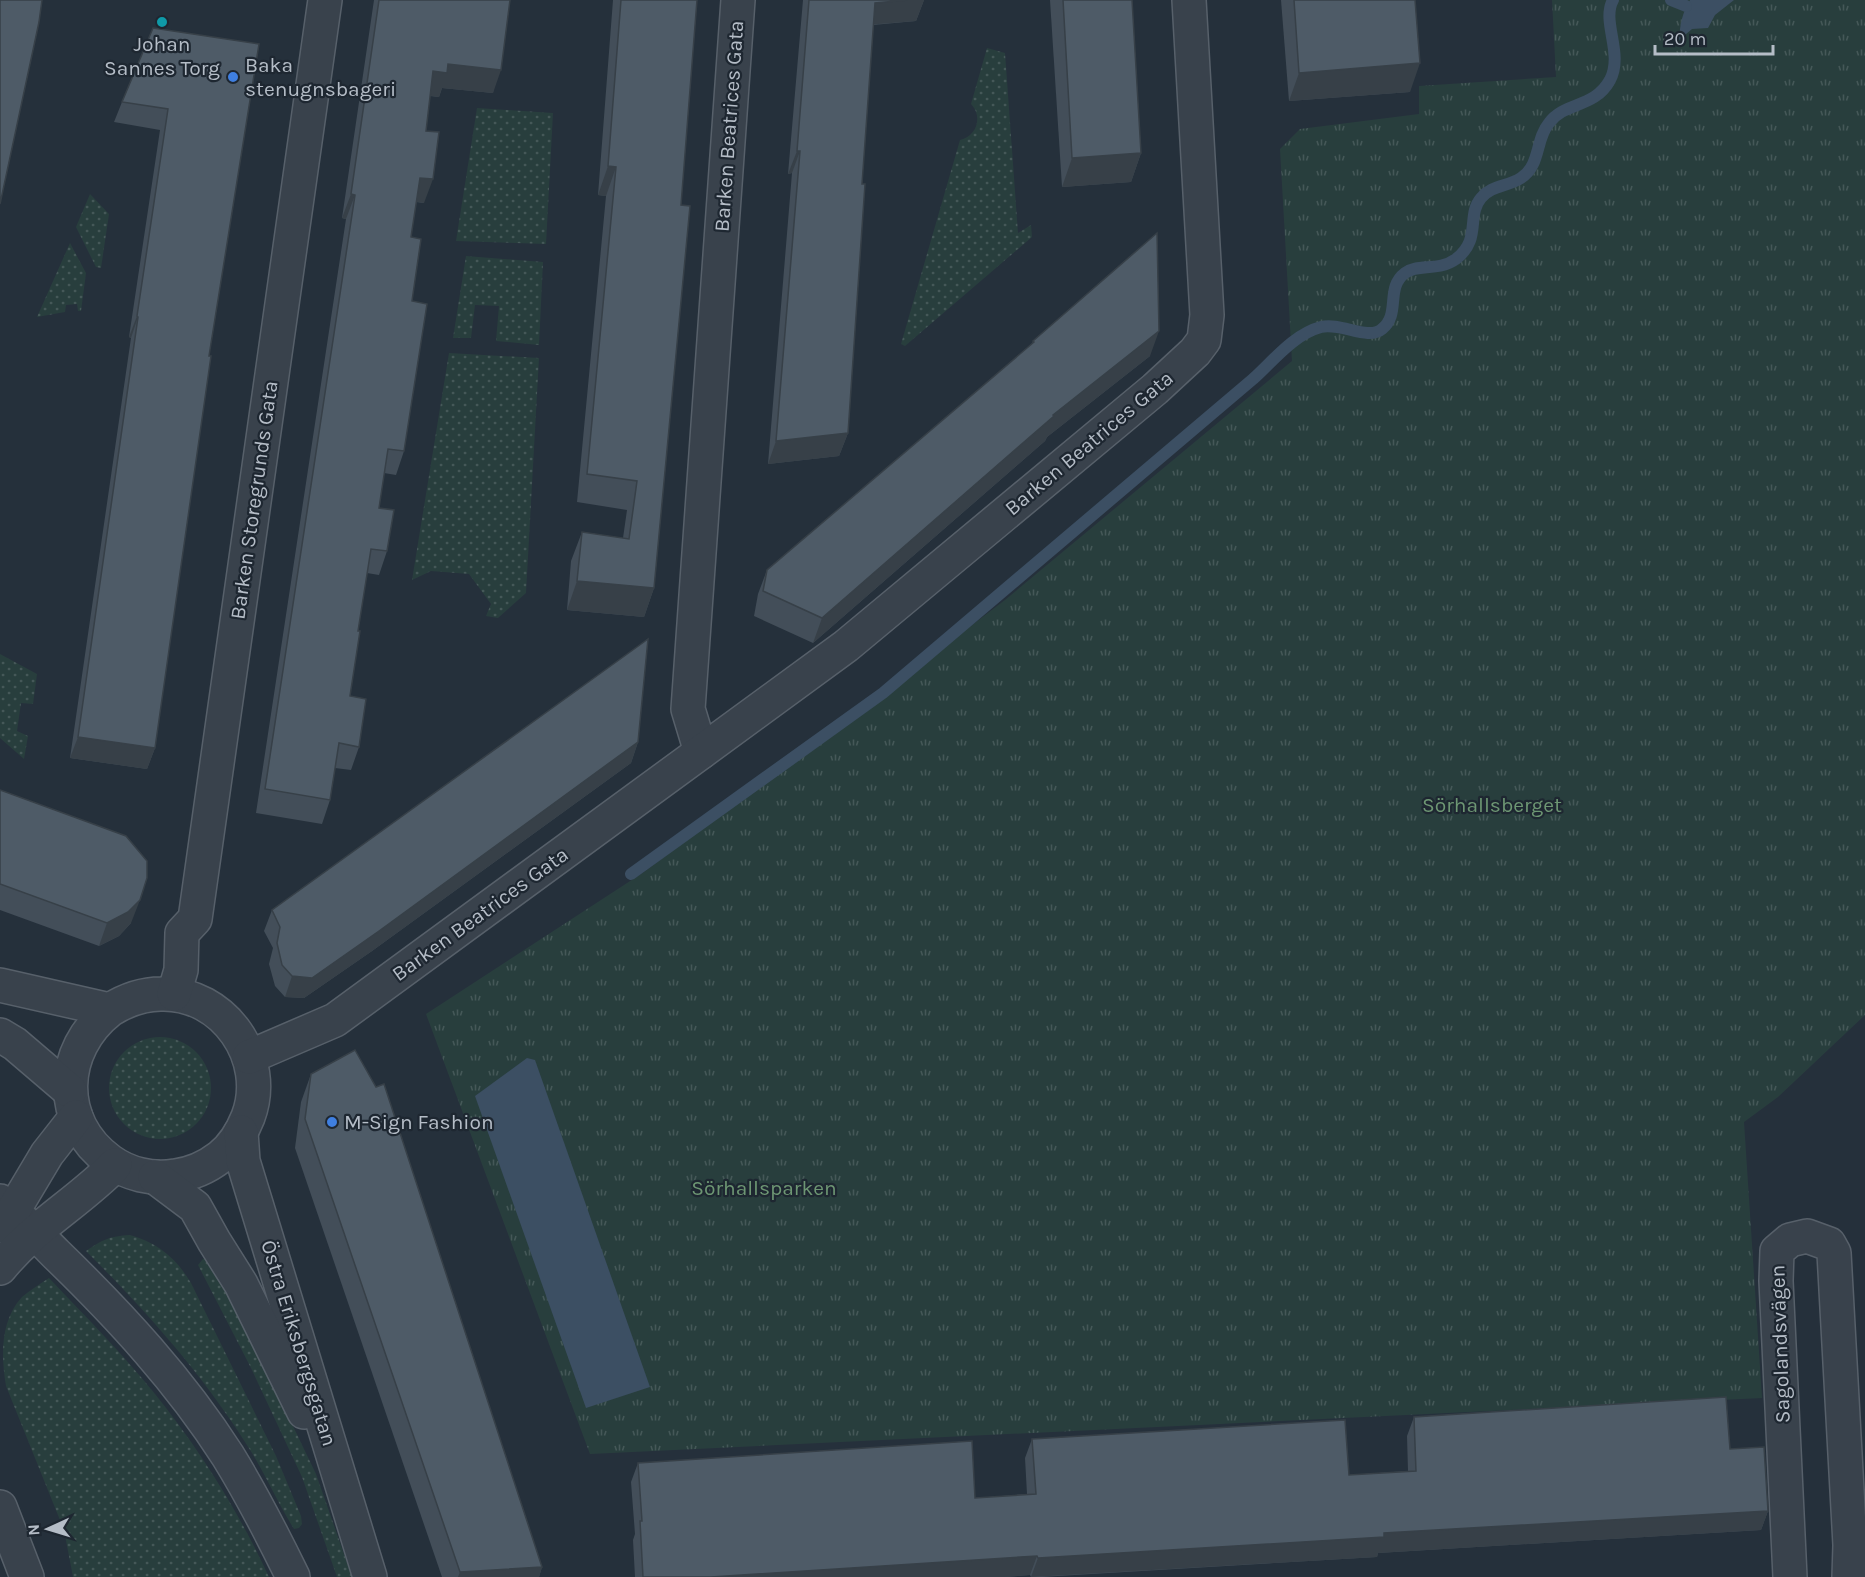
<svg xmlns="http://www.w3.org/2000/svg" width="1865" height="1577" font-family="Karla,sans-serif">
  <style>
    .grass { fill: url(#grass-dots) }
    .park { fill: url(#park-tufts) }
    .water { fill: #3c4f63 }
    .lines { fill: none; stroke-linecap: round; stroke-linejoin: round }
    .stream { stroke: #3c4f63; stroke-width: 12 }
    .minor-casing { stroke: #57606a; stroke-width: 36 }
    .minor { stroke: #39424c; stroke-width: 33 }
    .wall { fill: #434e59 }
    .shaded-wall { fill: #374048 }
    .building { fill: #4e5b67; stroke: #374048; stroke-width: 1.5 }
    .culture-dot { fill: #0f9aa8; stroke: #1e2731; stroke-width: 2 }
    .shop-dot { fill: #3f7fe0; stroke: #1e2731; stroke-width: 2 }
    .labels { text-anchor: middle; stroke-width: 4.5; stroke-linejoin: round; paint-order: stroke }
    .poi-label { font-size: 21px; fill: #b5bdc7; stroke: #1e2731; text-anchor: start }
    .street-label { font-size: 21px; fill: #b5bdc7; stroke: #1e2731 }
    .park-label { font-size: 21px; fill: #6d9673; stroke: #1e2731 }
  </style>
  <defs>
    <pattern id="grass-dots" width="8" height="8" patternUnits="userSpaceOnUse" patternTransform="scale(1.5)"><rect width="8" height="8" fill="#283e3d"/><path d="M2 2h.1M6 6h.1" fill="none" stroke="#455858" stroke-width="1.8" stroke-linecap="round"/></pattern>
    <pattern id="park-tufts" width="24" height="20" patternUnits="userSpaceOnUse" patternTransform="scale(1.5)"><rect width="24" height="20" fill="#283e3d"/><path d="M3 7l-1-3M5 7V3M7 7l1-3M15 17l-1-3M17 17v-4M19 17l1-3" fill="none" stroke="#455858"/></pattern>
  </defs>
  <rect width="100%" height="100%" fill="#25303b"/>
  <!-- grass -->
  <g class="grass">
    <path d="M987,48L1005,53L1018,233L1031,225L1032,237L905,346L901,344L960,140C977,136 983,116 971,104Z"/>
    <path d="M477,108L553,113L546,244L456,241Z"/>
    <path d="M90,194L109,214L101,268L96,267L76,227Z"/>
    <path d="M70,243L86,273L81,311H78L77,304L66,305L65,312L37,317Z"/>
    <path d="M466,256L543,262L539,345L496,341L499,306L475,305L471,338H453Z"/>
    <path d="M449,353L539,358L526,593L498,618L486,616L491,604L469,574L431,571L412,580Z"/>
    <path d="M0,654L37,674L33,704L21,703L17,731L28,736L24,759L0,738Z"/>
    <circle cx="160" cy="1088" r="51"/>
    <path d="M130,1235C158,1243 176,1258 191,1283L276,1456L301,1516L302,1524L299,1528L294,1529C279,1505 267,1478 252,1453C206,1378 148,1313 86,1251C102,1240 110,1236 130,1235Z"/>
    <path d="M208,1258L267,1372L316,1474L352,1577H337L302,1477L251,1368L198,1265L203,1259Z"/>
    <path d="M49,1278C85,1316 122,1353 155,1394C200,1450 239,1512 269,1577H73L64,1530L6,1386C1,1356 0,1321 22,1297C30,1290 40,1284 49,1278Z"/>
  </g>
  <!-- park -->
  <path class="park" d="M1552,0H1865V1015L1778,1097L1744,1122L1762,1398L590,1454L426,1014L644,872L760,786L1005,600L1292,361L1280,149L1300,129L1419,114V86L1556,77Z"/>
  <!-- water -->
  <g class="water">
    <path d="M1690,0H1734L1715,15L1708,28L1692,29L1679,40C1680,25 1682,13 1690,0Z"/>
    <path d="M527,1058L535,1060L650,1387L586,1408L475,1096Z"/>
  </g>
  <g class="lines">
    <!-- stream -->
    <g class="stream">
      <path d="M1671,0L1686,6"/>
      <path d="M631,874L883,693L1253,379C1273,361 1294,334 1321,327C1341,322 1368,341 1382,329C1401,314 1385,288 1405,273C1418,263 1438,272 1456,259C1482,239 1466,216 1481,198C1492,185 1507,187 1521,178C1541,165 1535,140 1549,123C1565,101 1594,109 1610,80C1624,53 1601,22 1613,0"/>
    </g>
    <!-- minor casing -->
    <g class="minor-casing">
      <g id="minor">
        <path d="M701,752L688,709L738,0"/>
        <path d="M0,985L110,1010C126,1000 142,994 161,994C224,992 270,1059 248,1117C242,1132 233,1147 220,1157C207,1167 191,1174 175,1176C152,1180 128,1174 110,1161C56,1122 59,1050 110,1010"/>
        <path d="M174,994L181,970L182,933L195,919L325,0"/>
        <path d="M0,1035L15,1044L70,1091"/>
        <path d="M249,1057L335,1020L846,646L1155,389L1195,352L1204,340L1207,315L1189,0"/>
        <path d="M241,1132L243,1161L370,1577"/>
        <path d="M155,1177L195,1207L214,1241L241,1284L304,1412"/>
        <path d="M0,1201C21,1217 38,1236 56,1254C120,1316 180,1381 228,1456C252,1495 273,1536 293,1577"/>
        <path d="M0,1226L13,1211L47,1154L76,1117"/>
        <path d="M0,1268C33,1227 79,1202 115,1165"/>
        <path d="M0,1507L27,1577"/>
        <path d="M1790,1577L1776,1281L1777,1251L1790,1240L1807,1236L1829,1244L1834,1253L1850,1545L1849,1577"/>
      </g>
    </g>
    <!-- minor -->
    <use href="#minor" class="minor"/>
  </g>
  <!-- wall -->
  <g class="wall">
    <path d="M374,0H510L493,93L442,88L439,97L430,96L426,131L424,203L416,202L411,237L412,301L404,451L396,475L384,473L379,508L387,551L379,575L367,573L358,631L350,696L359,747L351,770L335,768L330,800L322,824L256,813L346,219L342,218Z"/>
    <path d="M613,0H697L681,205L654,588L644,617L567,610L571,561L582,532L623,538L627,510L577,502L606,196L598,195Z"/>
    <path d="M803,0H924L916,21L873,25L862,184L848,433L839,456L768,464L792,173L788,174Z"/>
    <path d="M1050,0H1132L1141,153L1131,182L1062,187Z"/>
    <path d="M1281,0H1415L1410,92L1289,101Z"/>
    <path d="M259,44L209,356L155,748L147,769L70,758L131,338L129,337L160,130L114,122L122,102Z"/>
    <path d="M1033,341L1150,356L1047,437L1045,441L813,643L754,616L758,594L767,570L1032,344Z"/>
    <path d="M638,742L631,763L372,951L304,998L285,997L275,986L269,964L273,948L264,931L272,910Z"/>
    <path d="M0,790L131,923L119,936L99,946L0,910Z"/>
    <path d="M311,1074L542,1567L539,1577H442L295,1148L301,1102Z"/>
    <path d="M1414,1417L1730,1449L1768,1511L1761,1530L1378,1553L1377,1557L1041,1577H1031L1030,1575L1004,1577H635L633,1540L635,1534L631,1482L638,1463L975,1498L1027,1494L1025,1458L1032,1439L1349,1475L1408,1471L1407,1436Z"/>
  </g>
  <!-- shaded-wall -->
  <g class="shaded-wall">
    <path d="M907,0H924L916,21L866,25L875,3Z"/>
    <path d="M1420,63L1410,92L1289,101L1299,73Z"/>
    <path d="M448,64L501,70L493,93L442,88L439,97L425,95L433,71Z"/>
    <path d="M797,151H800L792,173L788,174Z"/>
    <path d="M1141,153L1131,182L1062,187L1072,158Z"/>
    <path d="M608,166L616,167L606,196L598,195Z"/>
    <path d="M420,178L433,179L424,203L412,201Z"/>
    <path d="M351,194L355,195L346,219L342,218Z"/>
    <path d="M137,316L138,317L131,338L129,337Z"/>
    <path d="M1159,331L1150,356L1047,437L1045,441L813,643L822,618L1053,415Z"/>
    <path d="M848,433L839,456L768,464L776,441Z"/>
    <path d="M577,581L654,588L644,617L567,610Z"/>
    <path d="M78,737L155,748L147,769L70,758Z"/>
    <path d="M638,742L631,763L372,951L304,998L285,997L292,976Z"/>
    <path d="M140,900L131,923L119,936L99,946L107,923Z"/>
    <path d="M1768,1511L1761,1530L1378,1553L1377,1557L1031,1577L1038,1558L1384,1533Z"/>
    <path d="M1037,1556L1030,1575L1004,1577H711Z"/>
    <path d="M542,1567L539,1577H458L460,1572Z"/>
  </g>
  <!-- building -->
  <g class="building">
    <path d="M0,0H42L39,22L0,204Z"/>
    <path d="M379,0H510L501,70L448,64L447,73L433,71L426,131L439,132L433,179L420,178L411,237L421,239L412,301L427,304L404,451L388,449L379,508L394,510L387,551L371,549L358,631H360L350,696L366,699L359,747L339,743L330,800L265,789L355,195L351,194Z"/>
    <path d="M621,0H697L681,205L690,206L654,588L577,581L582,532L629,539L637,481L587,474L616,167L608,166Z"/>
    <path d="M809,0H907L875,3L862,184H865L848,433L776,441L800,151H797Z"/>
    <path d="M1063,0H1132L1141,153L1072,158Z"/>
    <path d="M1294,0H1415L1420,63L1299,73Z"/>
    <path d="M153,28L259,44L209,356H211L155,748L78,737L138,317L137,316L168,109L122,102Z"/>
    <path d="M1157,233L1159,331L1053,415L1054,416L822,618L763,591L767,570L1034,342L1033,341Z"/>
    <path d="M648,639L638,742L379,931L312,978L292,976L282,965L277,943L280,927L272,910Z"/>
    <path d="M0,790L126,836L147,861V878L140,900L128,912L107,923L0,884Z"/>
    <path d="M355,1050L376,1087L384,1084L542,1567L460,1572L305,1119L311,1074Z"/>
    <path d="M1726,1397L1730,1449L1764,1447L1768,1511L1384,1533V1537L1038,1558L1037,1556L711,1577H643L640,1521H642L638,1463L972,1441L975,1498L1036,1494L1032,1439L1345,1420L1349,1475L1416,1471L1414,1417Z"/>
  </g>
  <!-- markers -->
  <circle class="culture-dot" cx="162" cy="22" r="6"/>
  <g class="shop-dot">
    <circle cx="233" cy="77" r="6"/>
    <circle cx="332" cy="1122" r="6"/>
  </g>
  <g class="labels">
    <!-- poi labels -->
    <g class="poi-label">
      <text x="162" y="51" text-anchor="middle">Johan<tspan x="162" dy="24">Sannes Torg</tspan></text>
      <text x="245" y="72">Baka<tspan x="245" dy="24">stenugnsbageri</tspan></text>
      <text x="344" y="1129">M-Sign Fashion</text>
    </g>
    <!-- street labels -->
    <g class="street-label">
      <text transform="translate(729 126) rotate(-86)" y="7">Barken Beatrices Gata</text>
      <text transform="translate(1089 443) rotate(-40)" y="7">Barken Beatrices Gata</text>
      <text transform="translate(254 500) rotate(-82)" y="7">Barken Storegrunds Gata</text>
      <text transform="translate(480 914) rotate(-36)" y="7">Barken Beatrices Gata</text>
      <text transform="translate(299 1343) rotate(73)" y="7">Östra Eriksbergsgatan</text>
      <text transform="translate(1780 1344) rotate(-92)" y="7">Sagolandsvägen</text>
    </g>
    <!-- park labels -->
    <g class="park-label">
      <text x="1492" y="812">Sörhallsberget</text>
      <text x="764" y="1195">Sörhallsparken</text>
    </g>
  </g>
  <!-- north arrow -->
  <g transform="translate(48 1529) rotate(266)" stroke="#1e2731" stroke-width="4.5" paint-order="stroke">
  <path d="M0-4.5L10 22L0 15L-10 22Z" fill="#b5bdc7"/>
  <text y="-9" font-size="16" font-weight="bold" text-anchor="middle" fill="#b5bdc7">N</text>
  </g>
  <!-- scale -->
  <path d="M1655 45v9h118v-9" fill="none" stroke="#b5bdc7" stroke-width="3"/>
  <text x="1664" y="45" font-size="18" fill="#b5bdc7" stroke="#1e2731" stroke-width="4.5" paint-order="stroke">20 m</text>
</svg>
